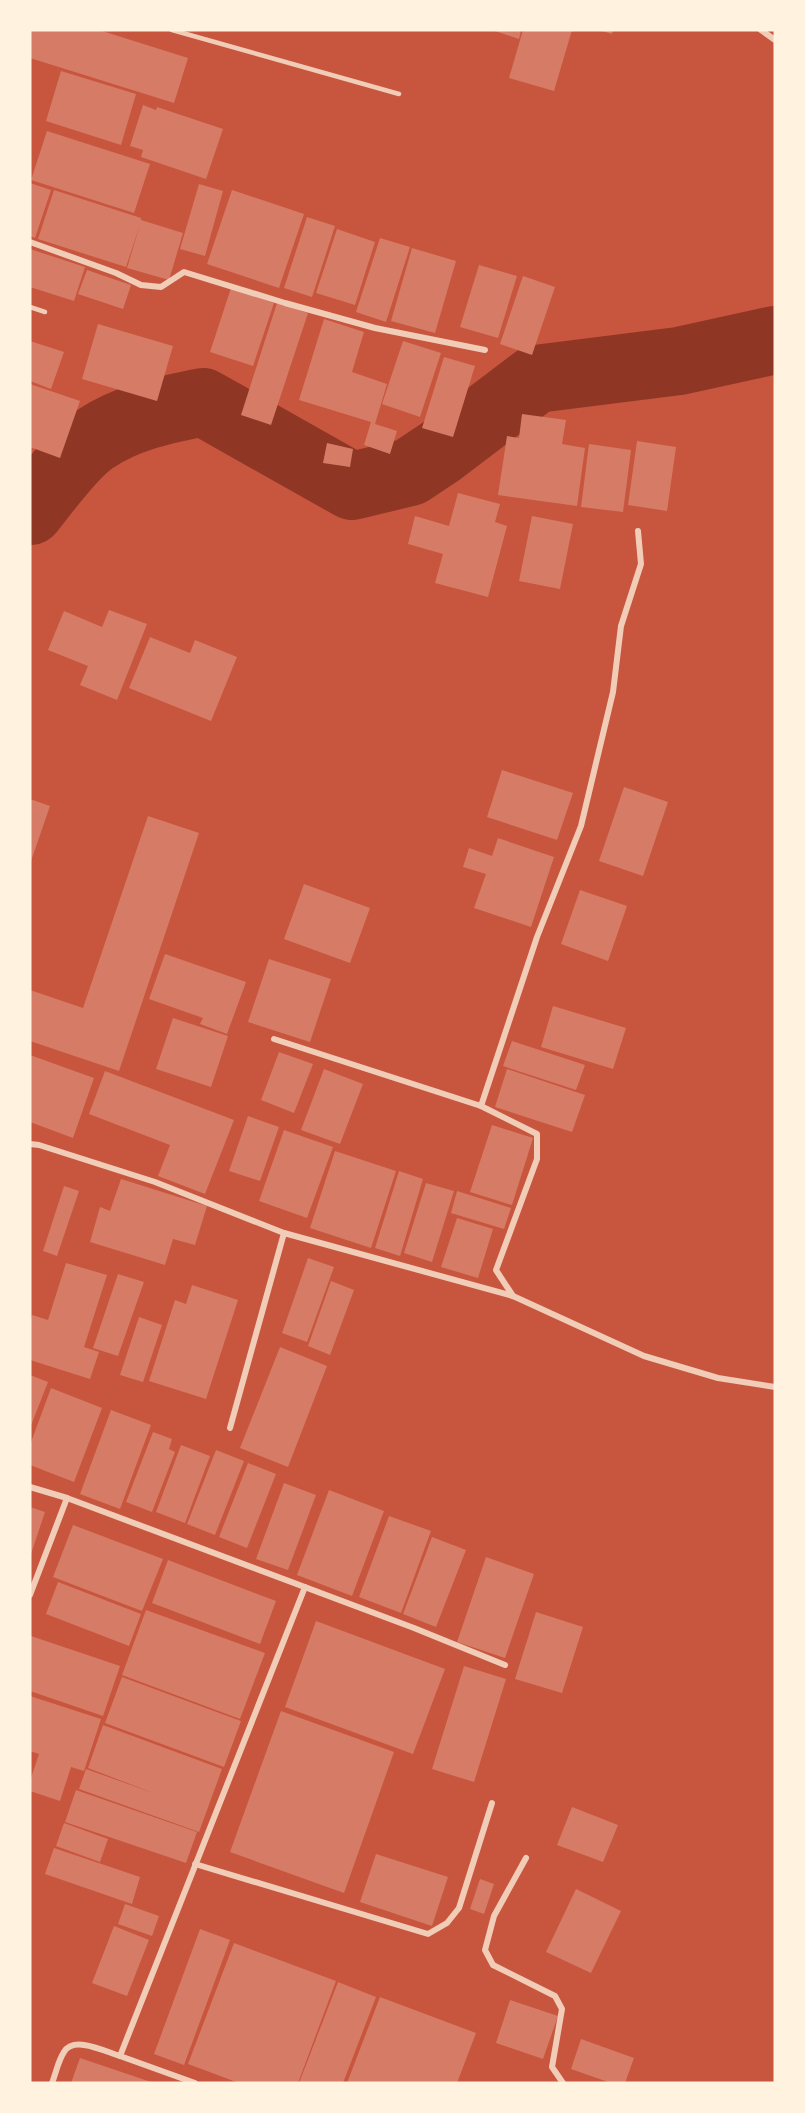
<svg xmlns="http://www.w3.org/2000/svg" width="805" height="2113" font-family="'Varela Round',sans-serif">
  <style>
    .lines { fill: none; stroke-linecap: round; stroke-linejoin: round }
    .river { stroke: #8f3625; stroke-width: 68 }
    .building { fill: #d67c66 }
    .service { stroke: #f1ccb7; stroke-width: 4.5 }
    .minor { stroke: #f1ccb7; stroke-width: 6 }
  </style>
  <rect width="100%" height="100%" fill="#c8553d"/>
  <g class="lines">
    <!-- river -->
    <path class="river" d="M30,511C47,490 73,453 95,439C128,417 165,410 203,402L352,486L410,472L440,452L536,379L679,361L775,340"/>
  </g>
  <!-- building -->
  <g class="building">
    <path d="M30,30H99L188,58L174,103L30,58Z"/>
    <path d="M492,30H521L519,39Z"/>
    <path d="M523,30H572L554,91L509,78Z"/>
    <path d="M599,30H613L612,34Z"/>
    <path d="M61,71L136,94L121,145L46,121Z"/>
    <path d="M143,105L156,110L157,107L223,129L206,179L141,157L143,150L130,146Z"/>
    <path d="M47,131L150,164L134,213L31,180Z"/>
    <path d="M30,183L51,190L35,238L30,236Z"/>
    <path d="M199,184L223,191L205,256L180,249Z"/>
    <path d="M54,190L141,218V220L183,233L169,280L127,268L140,225L126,267L38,239Z"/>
    <path d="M232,190L304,214L279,288L207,264Z"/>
    <path d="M307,217L335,226L312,297L284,288Z"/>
    <path d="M337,229L375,242L355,305L316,293Z"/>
    <path d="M380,238L410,247L386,322L356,312Z"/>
    <path d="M412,248L456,261L435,333L391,321Z"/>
    <path d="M30,249L85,267L74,301L30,287Z"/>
    <path d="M479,265L517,276L498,338L460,327Z"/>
    <path d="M87,270L131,285L123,309L78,294Z"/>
    <path d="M523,276L555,287L532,355L500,344Z"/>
    <path d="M231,288L274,303L253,366L210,352Z"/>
    <path d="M277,303L308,313L271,425L241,415Z"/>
    <path d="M324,319L364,332L352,372L387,384L375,424L397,431L390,454L364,445L371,422L299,400Z"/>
    <path d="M98,324L173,346L157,401L82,379Z"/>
    <path d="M30,341L64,352L51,389L30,381Z"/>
    <path d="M403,341L441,353L420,417L382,404Z"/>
    <path d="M444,357L475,366L453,437L422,428Z"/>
    <path d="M30,384L80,401L60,458L30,447Z"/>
    <path d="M522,414L566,420L562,444L585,448L577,506L498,495L507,436L519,438Z"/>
    <path d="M637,441L676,447L667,511L628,505Z"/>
    <path d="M327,443L353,449L350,467L323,463Z"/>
    <path d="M589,444L631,450L623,512L581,507Z"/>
    <path d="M458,493L500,504L495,522L507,526L488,597L435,583L443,554L408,544L415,516L449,526Z"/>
    <path d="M532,516L573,524L560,589L519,581Z"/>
    <path d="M109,610L147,624L117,700L80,685L88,666L48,650L64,611L102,627Z"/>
    <path d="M150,637L190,653L195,640L237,657L211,721L129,688Z"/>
    <path d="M502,770L573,793L557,840L487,817Z"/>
    <path d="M624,787L668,802L643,876L599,861Z"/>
    <path d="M30,799L50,806L30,864Z"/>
    <path d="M148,816L199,833L119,1071L30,1041V990L83,1008Z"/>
    <path d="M498,838L554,857L531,927L474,908L486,874L463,867L469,848L492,856Z"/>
    <path d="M304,884L370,908L350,963L284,939Z"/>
    <path d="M580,890L627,906L608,961L561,944Z"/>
    <path d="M165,954L246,982L227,1034L200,1024L203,1018L149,999Z"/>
    <path d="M269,959L331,979L310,1042L248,1022Z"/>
    <path d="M553,1006L626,1028L613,1069L541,1047Z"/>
    <path d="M173,1018L228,1036L211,1087L156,1069Z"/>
    <path d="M512,1041L585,1065L576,1090L503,1066Z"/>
    <path d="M279,1052L313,1064L294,1113L261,1100Z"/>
    <path d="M30,1055L94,1078L73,1138L30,1122Z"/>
    <path d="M324,1069L363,1084L340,1144L301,1130Z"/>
    <path d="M507,1069L585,1095L572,1132L495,1107Z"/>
    <path d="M105,1071L234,1120L205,1194L158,1176L170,1145L89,1114Z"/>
    <path d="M248,1116L279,1127L260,1181L229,1171Z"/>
    <path d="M492,1125L533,1138L512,1205L470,1192Z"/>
    <path d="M284,1130L333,1147L307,1218L259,1201Z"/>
    <path d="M335,1151L396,1171L371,1248L310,1228Z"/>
    <path d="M399,1171L423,1179L400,1256L375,1248Z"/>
    <path d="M121,1179L207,1206L195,1245L173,1239L165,1265L90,1242L100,1207L110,1211Z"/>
    <path d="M426,1183L454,1191L432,1262L404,1253Z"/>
    <path d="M64,1186L79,1191L57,1256L43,1251Z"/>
    <path d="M457,1191L511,1208L504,1229L451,1213Z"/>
    <path d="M457,1218L493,1229L478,1278L441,1267Z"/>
    <path d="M308,1258L334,1267L307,1342L282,1333Z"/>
    <path d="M66,1263L107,1275L84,1347L99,1352L90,1379L30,1360V1322L32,1315L48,1320Z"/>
    <path d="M118,1274L144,1282L118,1356L93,1348Z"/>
    <path d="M331,1281L354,1290L330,1355L308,1346Z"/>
    <path d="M192,1285L238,1300L206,1399L149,1381L175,1300L186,1304Z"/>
    <path d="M139,1317L162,1325L143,1382L120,1375Z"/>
    <path d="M280,1347L327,1366L288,1467L240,1448Z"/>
    <path d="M30,1375L48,1382L30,1428Z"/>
    <path d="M51,1388L102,1408L74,1482L30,1465V1445Z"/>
    <path d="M111,1410L151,1425L120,1509L80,1494Z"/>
    <path d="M153,1432L172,1439L169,1449L175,1452L152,1512L126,1502Z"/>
    <path d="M181,1445L210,1456L185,1523L156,1512Z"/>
    <path d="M216,1450L244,1461L215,1535L187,1524Z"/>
    <path d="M248,1463L276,1474L247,1548L219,1537Z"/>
    <path d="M284,1483L316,1495L288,1570L256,1559Z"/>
    <path d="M329,1490L384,1511L352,1596L297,1575Z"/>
    <path d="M30,1507L45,1512L30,1557Z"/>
    <path d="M389,1516L431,1531L401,1613L359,1597Z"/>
    <path d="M73,1525L163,1559L142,1611L53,1577Z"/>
    <path d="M432,1537L466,1550L436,1627L403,1614Z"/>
    <path d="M486,1557L534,1574L505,1658L457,1642Z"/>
    <path d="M168,1560L276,1601L260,1644L152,1603Z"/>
    <path d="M58,1582L141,1614L129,1646L46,1614Z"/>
    <path d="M146,1610L265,1653L240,1719L122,1675Z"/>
    <path d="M536,1612L583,1627L562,1693L515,1679Z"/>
    <path d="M316,1621L445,1669L413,1754L285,1707Z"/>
    <path d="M31,1636L120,1666L103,1716L30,1691Z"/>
    <path d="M464,1666L506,1679L474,1782L432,1769Z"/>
    <path d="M122,1677L241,1721L224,1767L105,1723Z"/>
    <path d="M30,1696L101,1719L84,1771L71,1767L60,1801L30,1791V1781L39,1754L30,1751Z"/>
    <path d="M281,1711L394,1752L344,1893L230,1852Z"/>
    <path d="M103,1725L222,1769L199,1832L79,1789L86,1769L156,1794L88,1768Z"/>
    <path d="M76,1790L197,1832L186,1863L65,1822Z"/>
    <path d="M572,1807L618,1825L603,1862L557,1845Z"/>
    <path d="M64,1823L108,1839L100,1862L56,1846Z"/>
    <path d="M54,1848L140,1877L132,1904L45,1874Z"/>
    <path d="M376,1854L448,1877L432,1926L360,1902Z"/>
    <path d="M480,1879L494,1884L484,1914L470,1909Z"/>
    <path d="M576,1889L621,1911L591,1973L546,1952Z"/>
    <path d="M125,1904L159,1916L152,1936L118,1924Z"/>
    <path d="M114,1926L149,1940L127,1996L92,1983Z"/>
    <path d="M200,1929L230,1940L184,2065L154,2054Z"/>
    <path d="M234,1943L336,1981L298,2083H239L188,2064Z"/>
    <path d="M338,1982L376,1997L343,2083H299Z"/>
    <path d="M380,1997L476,2033L457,2083H347Z"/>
    <path d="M510,2000L558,2016L543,2059L496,2043Z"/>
    <path d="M581,2039L634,2058L625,2083H611L571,2069Z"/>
    <path d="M80,2058L154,2083H71Z"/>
  </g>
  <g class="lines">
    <!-- service -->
    <g class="service">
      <path d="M172,30L399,94"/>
      <path d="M30,307L45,312"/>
    </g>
    <!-- minor -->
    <g class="minor">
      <path d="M761,30L775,40"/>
      <path d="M30,242L116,273L141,285L161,287L184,272L285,303L375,328L485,350"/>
      <path d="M274,1039L481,1106"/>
      <path d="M30,1144L39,1145L155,1182L284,1233L513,1296L644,1356L718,1378L775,1387"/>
      <path d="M513,1296L496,1270L537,1159V1134L481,1106L537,937L581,826L613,692L621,626L641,564L638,531"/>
      <path d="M230,1428L284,1233"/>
      <path d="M30,1487L67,1498L414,1628L505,1665"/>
      <path d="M30,1595L67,1498"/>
      <path d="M526,1858L494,1916L485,1950L493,1965L555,1996L562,2009L552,2067L563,2083"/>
      <path d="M195,1864L428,1934L447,1923L459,1908L492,1803"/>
      <path d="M52,2083C56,2073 58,2061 64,2052C74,2035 106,2052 120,2056"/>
      <path d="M195,2083L120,2056L305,1587"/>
    </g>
  </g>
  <!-- border -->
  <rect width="805" height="2113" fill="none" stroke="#fff3e0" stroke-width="63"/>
</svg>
